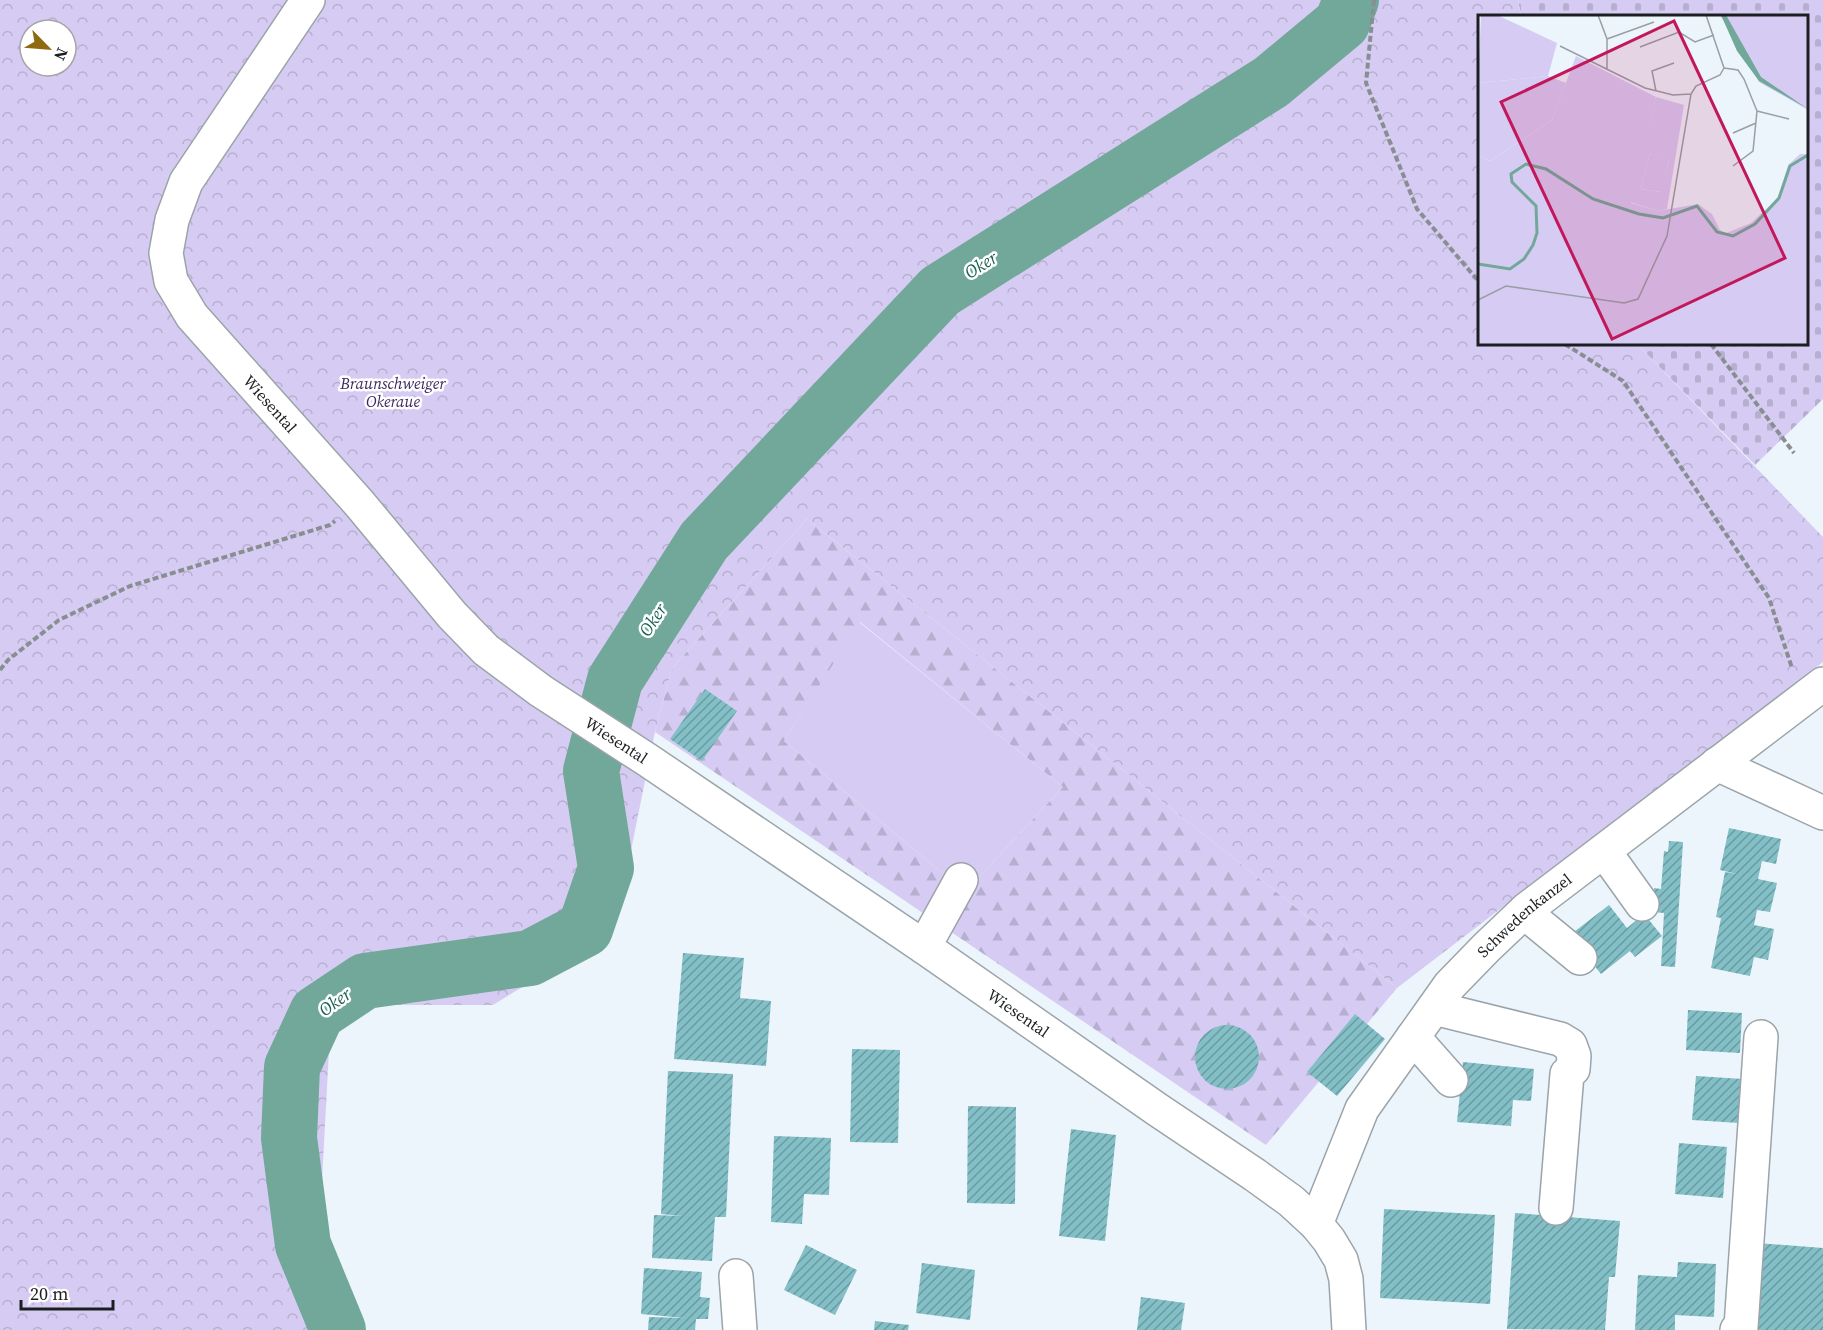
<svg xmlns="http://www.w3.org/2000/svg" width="1823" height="1330" font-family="'Source Serif 4',serif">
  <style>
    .green { fill: #d6ccf3 }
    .forest { fill: url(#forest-firs); fill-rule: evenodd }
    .cemetery { fill: url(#cemetery-stones) }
    .park { fill: url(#park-crowns); fill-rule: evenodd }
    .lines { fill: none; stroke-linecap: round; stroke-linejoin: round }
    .river { stroke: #71a899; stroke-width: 56 }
    .building { fill: url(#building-hatch) }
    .minor-casing { stroke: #9ba4a9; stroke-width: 36 }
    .path { stroke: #888e92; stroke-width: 4; stroke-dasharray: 6 3; stroke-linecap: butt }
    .minor { stroke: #fff; stroke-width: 33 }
    .labels { text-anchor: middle; stroke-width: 5; stroke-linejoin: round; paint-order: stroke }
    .park-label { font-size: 16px; font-style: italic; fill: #3c295f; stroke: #fff }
    .street-label { font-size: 16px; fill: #1c1f22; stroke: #fff }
    .water-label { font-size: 18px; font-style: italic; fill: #1b6253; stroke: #fff }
    .inset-river { fill: none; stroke: #71a899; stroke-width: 3 }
    .inset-road { fill: none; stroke: #999fa4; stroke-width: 1.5 }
    .view { fill: #c2185b; fill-opacity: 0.15; stroke: #c2185b; stroke-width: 3 }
    .inset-edge { fill: none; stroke: #1c1f22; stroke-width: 3 }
  </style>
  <defs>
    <pattern id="forest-firs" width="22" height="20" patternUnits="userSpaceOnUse" patternTransform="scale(1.5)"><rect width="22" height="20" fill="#d6ccf3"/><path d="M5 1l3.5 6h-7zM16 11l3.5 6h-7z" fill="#b7afd0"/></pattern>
    <pattern id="cemetery-stones" width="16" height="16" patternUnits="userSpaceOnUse" patternTransform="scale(1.5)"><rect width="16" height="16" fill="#d6ccf3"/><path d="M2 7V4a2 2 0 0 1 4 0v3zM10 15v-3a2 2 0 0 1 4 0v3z" fill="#b7afd0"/></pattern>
    <pattern id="park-crowns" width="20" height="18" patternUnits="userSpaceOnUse" patternTransform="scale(1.5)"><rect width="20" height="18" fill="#d6ccf3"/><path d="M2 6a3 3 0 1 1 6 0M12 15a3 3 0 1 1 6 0" fill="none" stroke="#b7afd0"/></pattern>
    <pattern id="building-hatch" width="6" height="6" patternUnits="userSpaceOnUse" patternTransform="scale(1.5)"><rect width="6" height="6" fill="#83bfc6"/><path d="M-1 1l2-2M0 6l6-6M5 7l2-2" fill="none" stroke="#6a9ba0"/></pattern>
  </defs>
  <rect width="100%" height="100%" fill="#ecf5fb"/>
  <!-- green -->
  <path class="green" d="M859,622L1063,787L965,892L784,741Z"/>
  <!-- forest -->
  <path class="forest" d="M807,519L1397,988L1266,1145L655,732L672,668ZM860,622L1063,787L965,892L784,741Z"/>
  <!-- cemetery -->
  <path class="cemetery" d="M1518,0H1823V399L1755,465L1637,344H1806V16H1521Z"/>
  <!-- park -->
  <path class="park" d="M0,0H1518L1521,16H1480V344H1637L1823,537V662L1397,988L807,519L672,668L655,732L629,860L597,941L493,1005H364L330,1032L320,1218L357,1330H0ZM30,30H66V66H30Z"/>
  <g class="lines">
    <!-- river -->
    <path class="river" d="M338,1330L303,1245L289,1138L292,1067L317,1013L365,981L530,958L585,929L606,868L591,771L615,680L704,541L940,291L1271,82L1342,23L1351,0"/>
  </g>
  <!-- building -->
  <g class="building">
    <path d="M705,689L737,711L702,761L670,739Z"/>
    <path d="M1729,828L1781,839L1776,864L1762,861L1758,879L1777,883L1770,912L1757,910L1754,925L1774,929L1768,960L1754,957L1750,976L1711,968L1721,918L1716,917L1725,872L1737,874L1720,870Z"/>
    <path d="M1669,841L1683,842L1675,967L1661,966L1664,913L1653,912L1654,888L1661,889L1664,851L1668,852Z"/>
    <path d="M1609,905L1627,928L1644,914L1662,936L1635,957L1630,951L1601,974L1570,935Z"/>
    <path d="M683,953L744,958L740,998L771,1001L766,1066L674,1059Z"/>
    <path d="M1688,1010L1742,1013L1740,1053L1686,1050Z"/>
    <path d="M1355,1014L1385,1039L1337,1096L1307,1072Z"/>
    <circle cx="1227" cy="1057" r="32"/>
    <path d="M852,1049L900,1050L898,1143L850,1142Z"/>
    <path d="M1463,1062L1534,1069L1531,1101L1513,1100L1511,1126L1457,1122Z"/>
    <path d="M668,1071L733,1074L726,1217H715L712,1261L652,1258L654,1215L682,1216L661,1214Z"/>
    <path d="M1696,1076L1743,1079L1739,1123L1692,1120Z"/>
    <path d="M968,1106L1016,1107L1015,1204L967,1203Z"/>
    <path d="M1071,1129L1116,1135L1105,1241L1059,1236Z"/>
    <path d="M774,1136L831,1138L829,1195L804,1194L802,1224L771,1222Z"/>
    <path d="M1679,1143L1727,1147L1723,1198L1675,1194Z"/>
    <path d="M1384,1209L1495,1215L1490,1304L1380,1298Z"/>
    <path d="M1515,1213L1620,1221L1615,1277H1609L1605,1330L1507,1329Z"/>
    <path d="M1757,1243L1823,1248V1330H1750Z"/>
    <path d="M806,1245L857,1270L835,1315L784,1290Z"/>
    <path d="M1678,1262L1716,1264L1714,1317L1675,1315V1330H1635L1638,1275L1677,1277Z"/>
    <path d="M922,1263L975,1270L970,1320L916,1313Z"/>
    <path d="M644,1268L702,1272L700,1297L710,1298L708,1319H696L695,1330H648L649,1317L685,1318L641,1314Z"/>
    <path d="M1141,1297L1185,1303L1181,1330H1137Z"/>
    <path d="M875,1321L909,1325L908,1330H874Z"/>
  </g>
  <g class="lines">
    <!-- minor casing -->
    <g class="minor-casing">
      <g id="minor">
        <path id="s1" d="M308,0L186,182L172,220L166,253L171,281L192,316L359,503L452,615L486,650L541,691L646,759L924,947L1158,1110L1255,1175L1291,1201L1316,1224L1329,1240L1341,1260L1346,1279L1349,1330"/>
        <path d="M1717,764L1823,813"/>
        <path d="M1604,851L1642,904"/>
        <path d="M1524,912L1580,958"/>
        <path d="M924,947L961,880"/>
        <path d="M1434,1008L1560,1039L1570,1045L1574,1056L1573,1069L1567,1074L1556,1208"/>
        <path d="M1413,1037L1451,1080"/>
        <path id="s2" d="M1316,1224L1362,1109L1450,985L1487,947L1527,909L1823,684"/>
        <path d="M736,1276L740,1330"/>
        <path d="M1737,1330L1741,1327L1761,1037"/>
      </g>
    </g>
    <!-- path -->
    <g class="path">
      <path d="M1374,0L1366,83L1417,209L1480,283"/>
      <path d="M1565,344L1623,381L1769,598L1792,668"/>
      <path d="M1711,344L1794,453"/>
      <path d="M0,670L8,660L59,620L130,586L330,525L335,521"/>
    </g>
    <!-- minor -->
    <use href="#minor" class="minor"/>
  </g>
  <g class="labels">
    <!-- park labels -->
    <g class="park-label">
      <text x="393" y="389">Braunschweiger<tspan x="393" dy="18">Okeraue</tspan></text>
    </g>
    <!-- street labels -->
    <g class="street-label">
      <text dy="6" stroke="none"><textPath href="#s1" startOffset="480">Wiesental</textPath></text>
      <text dy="6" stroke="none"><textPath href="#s1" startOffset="966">Wiesental</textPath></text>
      <text dy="6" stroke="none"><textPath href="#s2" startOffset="378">Schwedenkanzel</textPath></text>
      <text dy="6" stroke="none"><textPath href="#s1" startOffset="1452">Wiesental</textPath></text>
    </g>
    <!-- water labels -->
    <g class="water-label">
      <text transform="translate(981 265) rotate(-32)" y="6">Oker</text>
      <text transform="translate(653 620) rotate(-57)" y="6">Oker</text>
      <text transform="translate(335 1002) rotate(-36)" y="6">Oker</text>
    </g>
  </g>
  <!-- overview -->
  <g transform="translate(1478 15)">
    <rect width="330" height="330" fill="#ecf5fb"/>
    <path d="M3,0H19L79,28L70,61L0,68ZM172,138L191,144L183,177L163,174Z" fill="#d6ccf3"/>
    <path d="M178,82L206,90L189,194L180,196L152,187ZM172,138L191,145L182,177L163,174Z" fill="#d6ccf3" fill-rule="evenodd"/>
    <path d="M70,61L88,68L74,105L12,146L0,140V68Z" fill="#d6ccf3"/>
    <path d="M242,0H330V95L281,67ZM98,41L178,82L153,188L180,196L220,189L234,199L242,215L248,218L273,208L300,183L310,150L322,139H330V330H0V140L12,146L74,105Z" fill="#d6ccf3"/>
    <path d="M243,0H248L283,62L330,94L281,66L259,36Z" fill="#71a899"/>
    <path class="inset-river" d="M0,249L32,254L46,244L55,230L59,218L58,191L34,167L33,159L48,149L68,154L115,184L161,199L185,203L219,191L239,217L255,221L277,209L301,183L312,151L330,140"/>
    <path class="inset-road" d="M120,0L129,24V54M129,24L176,7M82,31L167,73L195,80L213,79M162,32L201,17L217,27L236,20M246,53L260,55L266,64L279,96L275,136L255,151M178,76L174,56L196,48M279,96L311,104M255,118L278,108M0,285L28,271L146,288L160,284L189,221L213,79L218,71L242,60L246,53L228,0"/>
    <path class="view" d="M196,6L307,243L134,324L23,87Z"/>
    <rect width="330" height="330" class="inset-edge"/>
  </g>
  <!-- north arrow -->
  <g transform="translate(48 48) rotate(115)"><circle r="28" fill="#ffffff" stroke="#a4a5a7" stroke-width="1.5"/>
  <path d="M0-4.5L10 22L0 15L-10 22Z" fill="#8f6a0f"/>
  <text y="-9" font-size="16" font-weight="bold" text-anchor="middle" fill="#1c1f22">N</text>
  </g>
  <!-- scale -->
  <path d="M21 1300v9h92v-9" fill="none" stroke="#1c1f22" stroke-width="3"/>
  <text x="30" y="1300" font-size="18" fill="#1c1f22" stroke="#ffffff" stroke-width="4.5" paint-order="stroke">20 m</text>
</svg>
